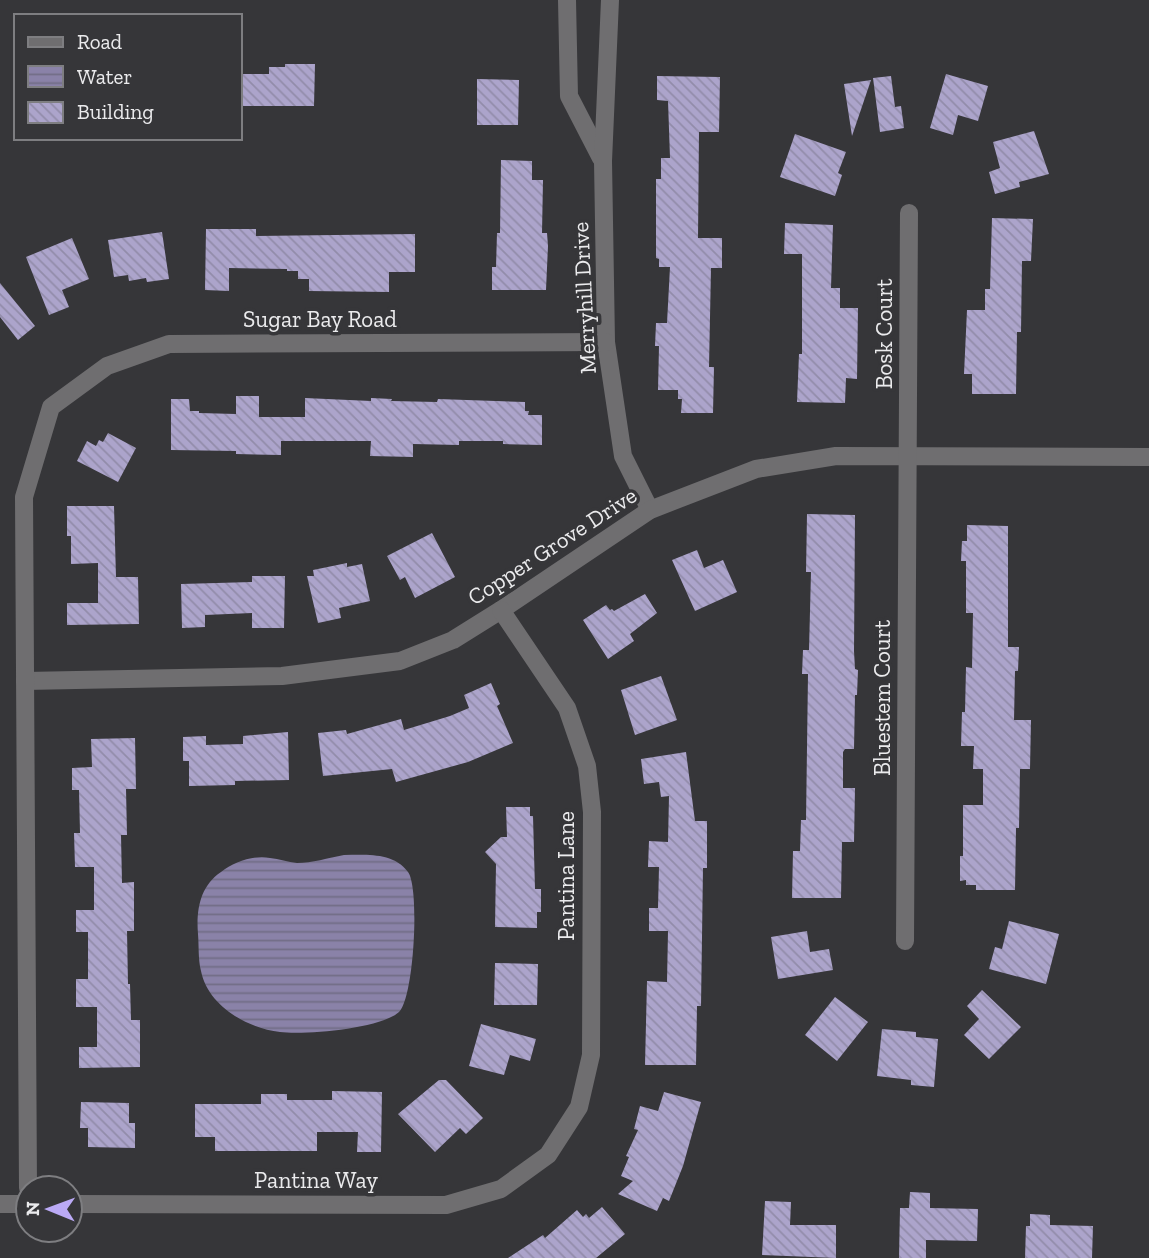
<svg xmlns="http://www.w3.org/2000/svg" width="1149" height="1258" font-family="'Zilla Slab',serif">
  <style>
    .water { fill: url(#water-rules) }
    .building { fill: url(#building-back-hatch) }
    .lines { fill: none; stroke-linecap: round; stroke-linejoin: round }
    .minor { stroke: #6f6e70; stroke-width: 18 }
    .labels { text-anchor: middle; stroke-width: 7; stroke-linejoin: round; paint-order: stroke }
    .street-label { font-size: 23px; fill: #ebebed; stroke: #363639 }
  </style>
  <defs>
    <pattern id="water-rules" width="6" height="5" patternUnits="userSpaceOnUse" patternTransform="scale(1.75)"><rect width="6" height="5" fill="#8a82a8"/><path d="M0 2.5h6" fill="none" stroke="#726d86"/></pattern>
    <pattern id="building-back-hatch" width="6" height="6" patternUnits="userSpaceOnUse" patternTransform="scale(1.75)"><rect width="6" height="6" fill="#aca4cb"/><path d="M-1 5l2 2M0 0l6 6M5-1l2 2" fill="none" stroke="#928caa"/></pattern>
  </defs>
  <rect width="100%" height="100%" fill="#363639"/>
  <!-- water -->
  <path class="water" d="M344,855C366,855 393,852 408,872C420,888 414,998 399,1012C380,1029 305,1035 280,1032C247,1028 208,1006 201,971C198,959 199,946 198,934C196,910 200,886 221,872C234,862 253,855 270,858C279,859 288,862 297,863C312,863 328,858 344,855Z"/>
  <!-- building -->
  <g class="building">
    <path d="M285,64H315L314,106H243V74H269V67H285Z"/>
    <path d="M946,74L988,86L978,121L958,115L953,135L930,128Z"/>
    <path d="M657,76L720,77L719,132H699L698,238H722V268H711L709,367H714L713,413H681L682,399H678V390H658L659,346H655L656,323H667L670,267H659V259L656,258V179H661V158H670L668,101L657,100Z"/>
    <path d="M891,76L895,107L901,106L904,128L880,132L873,78Z"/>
    <path d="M477,79L519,80L518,125H477Z"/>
    <path d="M871,80L852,136L844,84Z"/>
    <path d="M1034,131L1049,174L1019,182L1020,187L995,194L989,172L1000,168L993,142Z"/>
    <path d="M795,134L846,152L838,173L842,175L835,196L780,177Z"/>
    <path d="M501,160L532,161V180H543L542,233H547L548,246L546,290H492V267H496L497,233H500Z"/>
    <path d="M992,218L1033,219L1031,261H1022L1021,332H1017L1016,394H972V374H964L967,310H985V289H990Z"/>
    <path d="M785,223L833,225L831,288H840V308H858L857,379L846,378L845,403L797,402L799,354H802V254H784Z"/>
    <path d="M206,229H256V236L415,234V272H389V292L309,291V279H298V271H287V269L229,268V291L205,290Z"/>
    <path d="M162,232L169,279L147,282L146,278L129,281L128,275L114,277L108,240Z"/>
    <path d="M72,238L89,279L62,290L69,307L49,315L26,257Z"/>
    <path d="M0,283L35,326L18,340L0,317Z"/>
    <path d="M236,396H259V417H305V398L371,401V398L392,399L391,401L437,402L438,399L525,402V411H529L528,415H542V445L503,444V441H459V445L413,444V457L370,456L371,441H281V455L236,454V451L171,450V399H189L190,411H199V413L236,414Z"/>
    <path d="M108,433L136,448L118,482L77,461L87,441L96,446L99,440L103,442Z"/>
    <path d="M67,506H114L116,577H138L139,624L67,625V603H98V563L71,564V536H67Z"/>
    <path d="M807,514L855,515L854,651L855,669L858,670L857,695H855L854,749H845L843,752V788H855L854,842H842L841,898H792L793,851H800L801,820H806L808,674H802L803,650H809L811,572H806Z"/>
    <path d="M967,525L1008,526V647H1019L1018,671H1015L1014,720H1031L1030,769H1020L1019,828H1016L1015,890H976V885H966V880L960,881V856H963V805H983V769H973L974,746H961L962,712H965L966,667L972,668L973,613H966V561H961L962,541H967Z"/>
    <path d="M432,533L455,577L415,598L405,577L400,580L387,556Z"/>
    <path d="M697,550L704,568L723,560L737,592L695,611L672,560Z"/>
    <path d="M347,563V567L362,564L370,601L339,608L341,618L318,623L307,576H314L313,570Z"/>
    <path d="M252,576H285L284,628H252V613L205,615V627L182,628L181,584L252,582Z"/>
    <path d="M645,594L657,613L630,634L634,641L608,659L583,620L606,605L610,610L612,609L614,611Z"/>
    <path d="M661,676L677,720L635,735L621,690Z"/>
    <path d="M491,683L500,704L497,706L513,743L468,762L396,782L392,769L323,776L318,733L346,730L347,734L401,719L404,730L450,716L469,708L464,695Z"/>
    <path d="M288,732L289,780L235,781V785L189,786V761H183V737L206,736V745L243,744V736Z"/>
    <path d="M135,738L136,789H126L127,835H121L122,883L134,882V931H127L128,984H130L131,1020H140V1067L79,1068V1047H97V1007H76V979H88V932H76V910H94V867H75L74,833H80L79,790H72V768L92,767L91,739Z"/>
    <path d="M686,752L695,821H707V868H703L701,1006H697L696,1065H645L647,981L667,982L668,931H649V908H658L659,867H648L649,841L668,842L669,796L661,797L659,782L644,784L641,759Z"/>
    <path d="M506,807H530V816H533L535,889H541V912H537V928L495,927L496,864L485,852L501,837H507Z"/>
    <path d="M1009,921L1059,934L1046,984L989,969L995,947L1002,949Z"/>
    <path d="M807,931L810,952L829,949L833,970L778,979L771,937Z"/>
    <path d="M495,963L538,964L537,1005H494Z"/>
    <path d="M982,990L1021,1027L989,1059L964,1035L979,1019L967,1006Z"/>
    <path d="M835,997L868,1022L837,1061L805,1035Z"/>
    <path d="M481,1024L536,1039L530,1061L510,1055L504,1075L469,1066Z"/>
    <path d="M882,1029L916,1032V1037L938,1039L934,1087L911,1085V1080L877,1076Z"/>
    <path d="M439,1080H446L483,1118L466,1134L460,1128L435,1152L398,1114Z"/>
    <path d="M332,1091L382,1092L381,1152H357L358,1132H317V1151H215V1137H195V1104H261V1094H287V1100H332Z"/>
    <path d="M664,1092L701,1102L683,1166L669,1201L663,1198L657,1211L618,1194L633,1181L621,1176L629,1157L626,1156L638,1130L634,1129L640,1106L658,1111Z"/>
    <path d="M81,1102L129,1103V1123H135V1148L88,1147V1128H80Z"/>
    <path d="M910,1192L930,1193V1208L978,1209L977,1241L926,1240V1258H899L900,1208H909Z"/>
    <path d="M765,1201L791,1202L790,1225H836V1258L762,1255Z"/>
    <path d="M602,1207L625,1234L596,1258H508L543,1235L545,1238L577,1210L583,1217L586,1214L589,1218Z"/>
    <path d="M1030,1214L1050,1215V1225L1093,1226L1092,1258H1025L1026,1226H1030Z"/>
  </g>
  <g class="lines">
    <!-- minor -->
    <g class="minor">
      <path d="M567,0L569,96L601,158"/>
      <path d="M610,0L603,161L606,342L623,456L650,510"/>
      <path d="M25,681L282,676L400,661L453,640L501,610L650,510L756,469L836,456L1149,457"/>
      <path d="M905,941L909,213"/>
      <path d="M28,1188L24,497L51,407L107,366L169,344L606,342"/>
      <path d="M0,1204H28"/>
      <path d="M70,1204L446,1205L501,1189L548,1155L579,1107L591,1055L592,812L587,766L567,708L501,610"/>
    </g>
  </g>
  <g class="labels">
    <!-- street labels -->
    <g class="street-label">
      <text transform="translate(584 298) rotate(-93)" y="8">Merryhill Drive</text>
      <text x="320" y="327">Sugar Bay Road</text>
      <text transform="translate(884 334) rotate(-90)" y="8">Bosk Court</text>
      <text transform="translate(552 546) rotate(-33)" y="8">Copper Grove Drive</text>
      <text transform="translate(882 698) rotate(-90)" y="8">Bluestem Court</text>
      <text transform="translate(566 876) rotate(-90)" y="8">Pantina Lane</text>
      <text x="316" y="1188">Pantina Way</text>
    </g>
  </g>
  <!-- legend -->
  <rect x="14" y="14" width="228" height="126" fill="#363639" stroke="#7e7e81" stroke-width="2"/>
  <rect x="28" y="37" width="35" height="10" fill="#6f6e70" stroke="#7e7e81" stroke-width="2"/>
  <text x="77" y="49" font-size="21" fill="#ebebed">Road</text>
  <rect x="28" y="66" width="35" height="21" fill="url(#water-rules)" stroke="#7e7e81" stroke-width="2"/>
  <text x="77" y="84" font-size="21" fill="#ebebed">Water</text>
  <rect x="28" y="102" width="35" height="21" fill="url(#building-back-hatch)" stroke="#7e7e81" stroke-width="2"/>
  <text x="77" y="119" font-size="21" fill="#ebebed">Building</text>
  <!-- north arrow -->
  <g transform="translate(49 1209) rotate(271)"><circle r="33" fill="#363639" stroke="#7e7e81" stroke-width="2"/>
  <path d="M0-5L12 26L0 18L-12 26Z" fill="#bbaaf6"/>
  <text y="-10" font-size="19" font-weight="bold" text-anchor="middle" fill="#ebebed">N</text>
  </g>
</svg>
